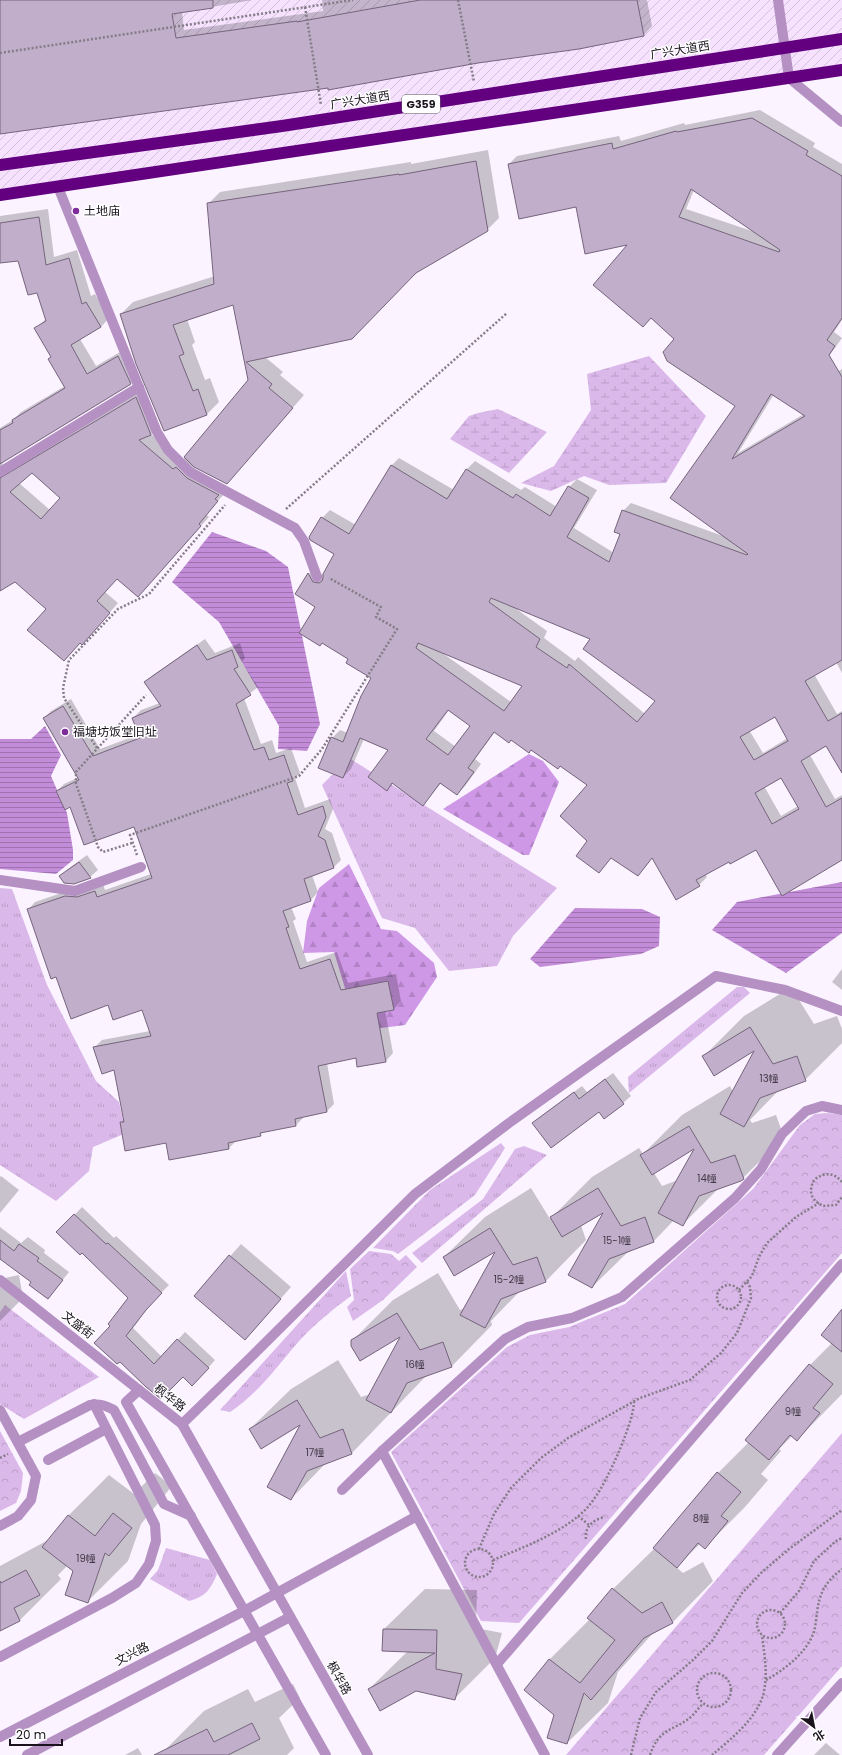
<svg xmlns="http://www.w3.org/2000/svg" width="842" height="1755" font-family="Poppins,'Noto Sans SC',sans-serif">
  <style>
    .industrial { fill: url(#industrial-furrows) }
    .grass { fill: url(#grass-tufts) }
    .forest { fill: url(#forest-firs) }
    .wetland { fill: url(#wetland-marsh) }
    .park { fill: url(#park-crowns) }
    .water { fill: url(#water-rules) }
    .shadow { fill: #0003; fill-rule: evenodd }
    .building { fill: #c1aeca; stroke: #76647d; fill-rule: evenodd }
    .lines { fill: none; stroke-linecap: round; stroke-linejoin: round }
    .path { stroke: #847c87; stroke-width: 2.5; stroke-dasharray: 2 2; stroke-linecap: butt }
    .minor { stroke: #b490c3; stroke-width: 10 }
    .highway { stroke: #63007f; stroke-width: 12 }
    .poi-dot { fill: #7e2b9b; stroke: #fff; stroke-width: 1.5 }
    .labels { text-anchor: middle; stroke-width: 3; stroke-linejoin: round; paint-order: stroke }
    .number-label { font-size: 10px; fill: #443a48 }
    .shield { fill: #fff; stroke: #5f5a61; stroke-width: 1 }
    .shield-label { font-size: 11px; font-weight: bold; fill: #1a131d }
    .street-label { font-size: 12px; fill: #1a131d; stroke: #fff }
    .poi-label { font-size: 12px; fill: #1a131d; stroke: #fff; text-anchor: start }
  </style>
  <defs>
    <pattern id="industrial-furrows" width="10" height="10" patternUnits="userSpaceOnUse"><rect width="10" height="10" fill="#f6e2fe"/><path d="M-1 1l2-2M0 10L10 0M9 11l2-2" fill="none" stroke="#d2c1d9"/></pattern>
    <pattern id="grass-tufts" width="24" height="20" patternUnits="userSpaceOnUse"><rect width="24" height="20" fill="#dbb8ea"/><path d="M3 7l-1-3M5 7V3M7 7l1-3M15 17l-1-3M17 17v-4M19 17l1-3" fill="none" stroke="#bb9dc8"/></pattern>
    <pattern id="forest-firs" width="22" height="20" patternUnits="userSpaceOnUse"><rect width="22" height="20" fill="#cf98e6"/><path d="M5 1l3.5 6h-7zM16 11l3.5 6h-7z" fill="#b182c5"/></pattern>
    <pattern id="wetland-marsh" width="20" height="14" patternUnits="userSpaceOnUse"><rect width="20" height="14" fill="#dbb8ea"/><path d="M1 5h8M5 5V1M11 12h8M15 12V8" fill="none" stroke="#bb9dc8"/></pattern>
    <pattern id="park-crowns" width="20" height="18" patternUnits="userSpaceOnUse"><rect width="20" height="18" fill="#dbb8ea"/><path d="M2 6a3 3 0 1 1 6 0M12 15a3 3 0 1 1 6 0" fill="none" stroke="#bb9dc8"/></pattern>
    <pattern id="water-rules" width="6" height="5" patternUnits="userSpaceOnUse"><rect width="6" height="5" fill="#c38cd9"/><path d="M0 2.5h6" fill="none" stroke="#9e71af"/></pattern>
  </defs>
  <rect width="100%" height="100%" fill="#fbf3ff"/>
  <!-- industrial -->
  <path class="industrial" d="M0,0H842V70L0,195Z"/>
  <!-- grass -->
  <g class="grass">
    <path d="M349,758L557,888L513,936L497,966L449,971L415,928L382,918L322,785Z"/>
    <path d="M0,888L12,889L47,985L96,1081L119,1102L126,1133L93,1147L89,1171L56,1201L0,1165Z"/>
    <path d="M737,987H744L750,993L629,1093L628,1077Z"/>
    <path d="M501,1143L505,1148L475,1195L398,1254L393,1251L373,1248L430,1190Z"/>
    <path d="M524,1146L547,1155L422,1263L412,1253L483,1199L515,1149Z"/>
    <path d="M346,1271L351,1296C333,1309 315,1324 300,1340C278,1365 258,1394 230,1412L220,1410Z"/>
    <path d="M5,1305L99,1377L24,1419L0,1404V1312Z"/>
    <path d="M166,1548L210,1560L217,1574C211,1589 205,1597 189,1601L150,1579L158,1570Z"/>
  </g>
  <!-- forest -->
  <g class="forest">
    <path d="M529,754L543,761L559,782L529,855H523L443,809Z"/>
    <path d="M349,864L381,929L397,931L434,963L437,977L405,1025L358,1031L334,952L303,953L307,921L319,888Z"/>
  </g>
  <!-- wetland -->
  <g class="wetland">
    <path d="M649,356L706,416L666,483L609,485L584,476L551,491L521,483L554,466L591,410L587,374Z"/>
    <path d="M498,409L547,432L509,473L450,439L469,416L478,413Z"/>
  </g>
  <!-- park -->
  <g class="park">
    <path d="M828,1113L842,1115V1253L519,1623L481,1621L391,1452L507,1347L530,1335L569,1327L625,1304L753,1189L800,1125L815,1114Z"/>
    <path d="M369,1251L391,1254L399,1261L406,1255L417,1267L383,1300L353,1321L347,1307L354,1300L350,1269Z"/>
    <path d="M0,1431L23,1473L21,1491L16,1503L0,1511Z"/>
    <path d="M842,1433V1666L764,1755H566Z"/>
  </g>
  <!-- water -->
  <g class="water">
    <path d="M212,532L266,551L288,567L320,724L307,751L278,749L279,726L219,622L172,582Z"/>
    <path d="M45,726L61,755L51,776L67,813L73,850V860L56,874L0,869V739H31Z"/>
    <path d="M842,882V933L786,973L712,930L737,902Z"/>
    <path d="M575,908L642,909L660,917L659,946L641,954L540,967L530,959Z"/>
  </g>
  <!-- shadow -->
  <g class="shadow">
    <path d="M0,0H253L182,12L184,30L323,11L322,0H647L652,26L644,35L478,63L329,87L0,133Z"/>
    <path d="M760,110L815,143L813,147L842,164V320L834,332L842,338L805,390L842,369V673L836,662L814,674L837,714L842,711V771L827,745L810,755L835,799L842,795V859L756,848L729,860L705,874L707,877L699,885L652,858L637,875L612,857L599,871L588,841V785L560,765L531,749L495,732L475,759L481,764L465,786L457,794L442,782L423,805L393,783L386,790L389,750L364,739L351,769L343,777L332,738L340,730L348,733L372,678L350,659L316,606L296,594L309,574L316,566L321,574L324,575L335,553L322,518L330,510L356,525L391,466L399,458L454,490L467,469L475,461L521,490L525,487L557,507L569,487L577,479L597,490L574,528L614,553L621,534L623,511L631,503L723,536L736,406L676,339L652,317L643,326L630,243L577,206L509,164L517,156L619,136L621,141L684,123L685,125ZM694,190L755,232L686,209ZM774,394L804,414L738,453ZM515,608L592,639L657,701L645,714L578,657L575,661L544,638L547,631ZM441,652L523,685L511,702ZM449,710L471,726L456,747L434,731ZM775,716L788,738L763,753L749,730ZM781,776L798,806L781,816L764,786Z"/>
    <path d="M488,150L499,218L487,230L265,357L283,372L280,375L304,395L227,483L191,464L195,469L226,486L223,490L226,492L206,514L209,517L146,587L117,578L105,592L118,603L90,635L47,609L15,580L0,590V428L13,420L21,412L65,386L49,359L52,356L36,328L46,319L38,292L19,260L0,262V216L48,209L54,257L77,250L91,296L95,294L109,318L101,327L80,339L96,366L127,348L139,375L130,384L2,462L3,467L144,389L159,426L151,434L182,461L249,381L234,304L187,319L195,342L192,345L205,380L210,378L219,402L207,414L164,429L121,314L133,302L215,276L208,204L220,192L411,162V164ZM32,472L61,498L50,510L19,483Z"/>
    <path d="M205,639L215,653L240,643L245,658L242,662L258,687L244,698L261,744L272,740L276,753L291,748L300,773L295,778L305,808L330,799L333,809L325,829L332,833L341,860L334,867L312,875L318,892L311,900L291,907L296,919L293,921L307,962L337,952L348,983L396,974L401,1001L394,1009L385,1010L393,1053L386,1061L358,1066L357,1057L327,1063L334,1104L327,1111L303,1116V1118L296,1125L264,1131L260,1135L236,1141L229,1148L166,1142L121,1123L124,1119L115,1069L94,1048L102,1040L150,1031L142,1008L109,1004L57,976L28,910L35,902L73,889L103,884L105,890L151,874L135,826L71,806L57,791L64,784L79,777L44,718L51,711L71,699L100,749L140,734L133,718L141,710L160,703L146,682L153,675Z"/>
    <path d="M87,855L98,870L90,877L61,876L68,869Z"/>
    <path d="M842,969V990L832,982Z"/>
    <path d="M791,987L814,1024L837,1016L842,1029V1043L805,1080L780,1089L750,1120L752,1123L776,1115L784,1137L741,1180L719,1188L682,1225L674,1220L653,1242L629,1251L592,1287L605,1210L581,1225L586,1240L546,1281L521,1290L491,1321L492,1325L452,1366L427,1375L352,1453L327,1462L291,1499L303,1422L250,1429L291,1389L338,1360L361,1397L371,1394L403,1335L352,1341L393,1300L438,1273L460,1310L465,1308L498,1249L444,1257L485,1217L531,1188L550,1219L592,1177L639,1148L643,1154L682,1115L730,1086L733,1092L757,1049L704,1056L744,1016ZM697,1146L678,1180L662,1186L654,1173Z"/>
    <path d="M613,1073L631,1096L623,1103L599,1111L534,1123L541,1116L582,1086L587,1092Z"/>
    <path d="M1,1176L19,1190L0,1213V1177Z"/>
    <path d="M82,1207L114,1238L116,1236L169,1285L153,1301L133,1328L162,1357L185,1332L215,1360L200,1377L183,1376L147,1387L111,1325L130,1297L82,1252L58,1232Z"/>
    <path d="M0,1227L21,1243L28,1237L45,1250L44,1253L69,1272L48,1298L32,1282L0,1258Z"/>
    <path d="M241,1244L291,1287L245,1339L195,1296Z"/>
    <path d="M19,1275L23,1298L0,1321V1279Z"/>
    <path d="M842,1311V1394L797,1440L792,1436L779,1449L781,1451L761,1474L768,1480L745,1507L705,1547L700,1544L676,1567L683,1573L703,1562L713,1581L673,1622L654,1632L618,1672L608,1703L567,1743L556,1715L525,1690L550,1659L590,1619L613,1589L654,1549L718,1473L749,1442L810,1365L832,1343Z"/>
    <path d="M155,1473L172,1486L141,1524L128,1561L87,1602L74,1570L68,1565L58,1575L61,1579L20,1620L0,1630V1566L50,1539L69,1515L109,1475L134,1494Z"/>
    <path d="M425,1589L477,1590L476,1628L502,1633L495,1658L454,1699L416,1690L369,1689L408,1651L384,1629Z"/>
    <path d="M293,1684L300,1698L279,1718L294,1748L287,1755H165L164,1751L204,1711L248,1689L255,1702Z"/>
    <path d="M826,1743L840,1755H814Z"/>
    <path d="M138,1748L142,1755H125Z"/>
  </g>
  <!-- building -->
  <g class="building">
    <path d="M0,0H213V8L172,14L176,38L297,21V22L420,0H637L644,36L579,49L478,63L328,90V88L0,134Z"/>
    <path d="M752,118L808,151L806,155L842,176V318L827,340L835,346L829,355L842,377V660L805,681L828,721L842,713V773L826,746L801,761L826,807L842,798V860L782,896L756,850L730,864L729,862L696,880L700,886L676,900L652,858L638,876L611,858L599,873L576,856L587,841L560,816L587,785L560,766L558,769L531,750L529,753L511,740L509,743L494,732L468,768L474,772L457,795L440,783L423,806L392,783L387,791L368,777L388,750L360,738L343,778L318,768L331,737L343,742L361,696L371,678L346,663L348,659L322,643L320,646L299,633L315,607L295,594L308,573L313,582L319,583L322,581L323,578V574L334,554L310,540L309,537L321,517L349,534L391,465L447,499L466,469L513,498L516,494L550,516L568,486L589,498L567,537L609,562L620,534L614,532L622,510L747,555L748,554L670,498L735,406L667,361L663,352L674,339L651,318L643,327L593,285L627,245L585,254L576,207L519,219L508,164L612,143L613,149L676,131L677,132ZM691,189L780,250L779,252L679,217ZM771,394L805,416L732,459ZM491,598L590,639L583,649L655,701L637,722L569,664L567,668L536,647L540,639L489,602ZM418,643L522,686L504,711L416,648ZM448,710L470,726L448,755L426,739ZM775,717L788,741L754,760L740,737ZM781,778L799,809L772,824L755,793Z"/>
    <path d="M476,161L488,231L416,273L352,339L246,362L272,384L269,388L293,408L227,484L194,467L184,457L248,380L233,305L173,325L184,354L179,356L193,391L198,389L207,415L164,431L136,364L120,314L214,284L207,203L399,174V175Z"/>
    <path d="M39,217L46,265L69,258L82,304L86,302L101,327L71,345L87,374L118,356L131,384L0,464V430L13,423L12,420L65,388L48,359L51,357L34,328L46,321L37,293L28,295L18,261L0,263V223Z"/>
    <path d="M136,397L151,435L139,440L173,469L176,467L187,478L219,495L215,499L218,501L199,524L201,526L138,597L117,579L97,601L110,613L82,645L80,643L64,661L27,630L46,609L15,582L0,591V478ZM32,473L60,498L41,519L10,492Z"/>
    <path d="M197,645L207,660L232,650L238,667L234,669L251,695L236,704L254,750L264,747L269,760L284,755L293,781L287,783L298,815L323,806L326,817L318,836L325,840L334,868L304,879L311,901L283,911L289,927L286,928L300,969L330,959L341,990L388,981L394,1010L377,1013L386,1062L357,1067L356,1058L318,1066L327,1112L295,1119L296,1126L260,1133L261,1136L228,1143L229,1149L169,1160L166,1143L125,1151L120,1122H124L114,1070L102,1074L93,1047L151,1036L142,1010L113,1020L108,1005L71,1019L56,977L51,979L27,909L65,896L77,897L95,891L97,897L152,878L134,827L84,845L70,807L65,810L56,791L79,780L43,718L63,706L93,756L140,738L132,718L161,706L144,682Z"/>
    <path d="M79,862L91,878L74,884L64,883L59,876Z"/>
    <path d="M750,1027L773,1064L797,1056L806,1081L760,1098L744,1127L720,1114L754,1051L714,1076L702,1056Z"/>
    <path d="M605,1079L624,1104L604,1119L599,1112L551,1148L532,1123L574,1092L579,1099Z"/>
    <path d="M689,1126L711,1163L735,1155L744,1179L741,1181L699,1196L683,1226L658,1213L694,1149L652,1175L640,1155Z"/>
    <path d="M598,1188L621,1226L645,1217L654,1242L609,1259L592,1288L568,1275L603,1213L562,1237L550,1217Z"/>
    <path d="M74,1214L106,1244L108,1243L162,1293L146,1310L126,1336L154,1364L177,1339L209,1368L192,1386L183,1377L161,1399L146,1387L120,1362L117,1364L94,1343L110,1326L108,1324L128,1298L82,1253L80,1255L56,1232Z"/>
    <path d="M490,1228L513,1265L537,1257L546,1282L501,1299L485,1328L460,1315L495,1252L454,1276L443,1257Z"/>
    <path d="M0,1240L14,1251L19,1244L39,1258L37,1261L63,1280L48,1299L29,1285L31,1282L0,1259Z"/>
    <path d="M229,1255L281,1299L245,1340L194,1296Z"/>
    <path d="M842,1309V1352L821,1335Z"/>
    <path d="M397,1313L420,1350L443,1342L452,1367L407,1383L391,1413L366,1400L400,1337L360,1361L351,1346V1340Z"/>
    <path d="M809,1364L833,1384L813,1408L820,1413L797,1441L790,1435L769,1460L745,1440Z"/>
    <path d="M297,1400L320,1438L343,1429L352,1454L307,1471L291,1500L267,1487L300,1425L261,1449L249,1429Z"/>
    <path d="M717,1472L741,1492L721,1516L728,1521L705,1549L698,1543L677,1568L653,1548Z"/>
    <path d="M113,1513L132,1528L109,1556L105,1553L88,1603L65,1595L73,1571L42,1547L68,1515L95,1536Z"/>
    <path d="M26,1570L40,1595L14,1608L20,1621L0,1631V1581L1,1583Z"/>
    <path d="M612,1588L642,1613L662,1602L673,1623L644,1638L591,1700L584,1693L567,1744L547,1738L554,1715L524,1690L549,1659L580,1683L615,1640L587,1618Z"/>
    <path d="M383,1629L437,1630L436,1669L462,1674L455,1700L416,1691L380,1711L368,1689L435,1653L382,1651Z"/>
    <path d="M252,1723L260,1739L228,1755H154L207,1729L214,1742Z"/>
  </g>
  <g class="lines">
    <!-- path -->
    <g class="path">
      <path d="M458,0L474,82"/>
      <path d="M305,7L321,105"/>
      <path d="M0,53L353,0"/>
      <path d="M286,509L507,313"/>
      <path d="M97,748L64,698L63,688L69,660L118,609L149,594L225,505"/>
      <path d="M132,843L103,852L98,847L76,784V772L146,695"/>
      <path d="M137,855L130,835L299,776L322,749L397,629L376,617L381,607L329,578"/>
      <path d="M842,1182C834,1172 824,1172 814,1180C808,1192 811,1200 823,1206L836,1205L842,1197"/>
      <circle cx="729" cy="1297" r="12"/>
      <path d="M739,1290L752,1276L759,1257L767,1243L796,1217L819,1203"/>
      <path d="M0,1458L8,1454"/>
      <path d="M578,1516L589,1525"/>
      <path d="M586,1539C584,1527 594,1519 605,1517"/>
      <path d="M479,1549L494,1514L511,1488L541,1458L568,1438L640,1398L690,1380L721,1353L737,1333L751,1298L750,1287L747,1282"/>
      <circle cx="479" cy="1563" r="14"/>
      <path d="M493,1560C522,1548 564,1532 586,1509C600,1494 609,1473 618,1454C624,1439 633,1418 634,1402"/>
      <circle cx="771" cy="1624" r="14"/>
      <path d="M780,1613L799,1591L814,1561L836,1541L842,1538"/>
      <circle cx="714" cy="1690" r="17"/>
      <path d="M766,1680C784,1670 808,1652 814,1631C816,1625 816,1618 817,1613C819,1593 826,1581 842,1569"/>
      <path d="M631,1755L640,1718L656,1692L693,1660L712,1641L742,1593L761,1573L789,1549L842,1510"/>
      <path d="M650,1755C659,1727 675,1731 692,1716C696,1712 699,1707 703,1704"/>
      <path d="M712,1755C731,1739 759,1717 764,1691C768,1672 764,1653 762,1635"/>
    </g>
    <!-- minor -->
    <g class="minor">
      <path d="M778,0L789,78L842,122"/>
      <path d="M58,187L157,432L168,450L190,472L295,528L304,541L317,577"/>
      <path d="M0,472L139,387"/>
      <path d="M0,880L75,891L141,867"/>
      <path d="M0,1280L139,1390"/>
      <path d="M0,1410L36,1476L31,1500L18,1516L0,1526"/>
      <path d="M182,1424L249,1359L415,1194L509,1123L716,976L785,990L842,1011"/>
      <path d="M18,1442L90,1405C100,1403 106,1406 114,1410L164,1504L191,1516"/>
      <path d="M382,1451L545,1755"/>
      <path d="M48,1460L106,1429"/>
      <path d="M342,1490L382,1451L505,1339L528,1327L572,1318L622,1297L735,1198L761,1169L782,1134L806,1111L822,1106L842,1110"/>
      <path d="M0,1657L112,1598L136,1583L149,1564L156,1541L155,1525L94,1404"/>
      <path d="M497,1664L842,1264"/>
      <path d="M0,1737L244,1611L417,1516"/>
      <path d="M27,1755L290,1617"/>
      <path d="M326,1755L126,1402L139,1390L182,1424L368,1755"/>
      <path d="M777,1755L842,1683"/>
    </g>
    <!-- highway -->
    <g class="highway">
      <path d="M0,165L282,126L842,39"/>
      <path d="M0,195L842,70"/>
    </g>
  </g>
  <!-- markers -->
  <g class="poi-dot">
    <circle cx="76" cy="211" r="4"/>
    <circle cx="65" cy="732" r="4"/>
  </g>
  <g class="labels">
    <!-- number labels -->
    <g class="number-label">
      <text x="769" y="1082">13幢</text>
      <text x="707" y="1182">14幢</text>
      <text x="617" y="1244">15-1幢</text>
      <text x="509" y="1283">15-2幢</text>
      <text x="415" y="1368">16幢</text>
      <text x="793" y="1415">9幢</text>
      <text x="315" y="1456">17幢</text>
      <text x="701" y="1522">8幢</text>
      <text x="86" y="1562">19幢</text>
    </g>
    <!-- shield labels -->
    <rect class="shield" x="402" y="95" width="38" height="18" rx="3"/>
    <g class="shield-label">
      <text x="421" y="108">G359</text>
    </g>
    <!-- street labels -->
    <g class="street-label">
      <text transform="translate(680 50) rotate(-9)" y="4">广兴大道西</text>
      <text transform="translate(360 100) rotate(-9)" y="4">广兴大道西</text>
      <text transform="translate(78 1325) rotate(38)" y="4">文盛街</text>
      <text transform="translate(170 1398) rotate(38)" y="4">枫华路</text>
      <text transform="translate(132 1654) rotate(-27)" y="4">文兴路</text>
      <text transform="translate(339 1678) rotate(61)" y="4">枫华路</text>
    </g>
    <!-- poi labels -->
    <g class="poi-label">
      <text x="84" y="215">土地庙</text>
      <text x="73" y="736">福塘坊饭堂旧址</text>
    </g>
  </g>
  <!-- north arrow -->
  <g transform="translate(814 1727) rotate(148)" stroke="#ffffff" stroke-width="3" paint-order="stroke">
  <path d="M0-3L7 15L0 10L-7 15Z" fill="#1a131d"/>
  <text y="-6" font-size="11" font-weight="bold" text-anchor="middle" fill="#1a131d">北</text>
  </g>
  <!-- scale -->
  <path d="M10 1739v6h52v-6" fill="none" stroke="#1a131d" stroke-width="2"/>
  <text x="16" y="1739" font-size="12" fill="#1a131d" stroke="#ffffff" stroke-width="3" paint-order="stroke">20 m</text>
</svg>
